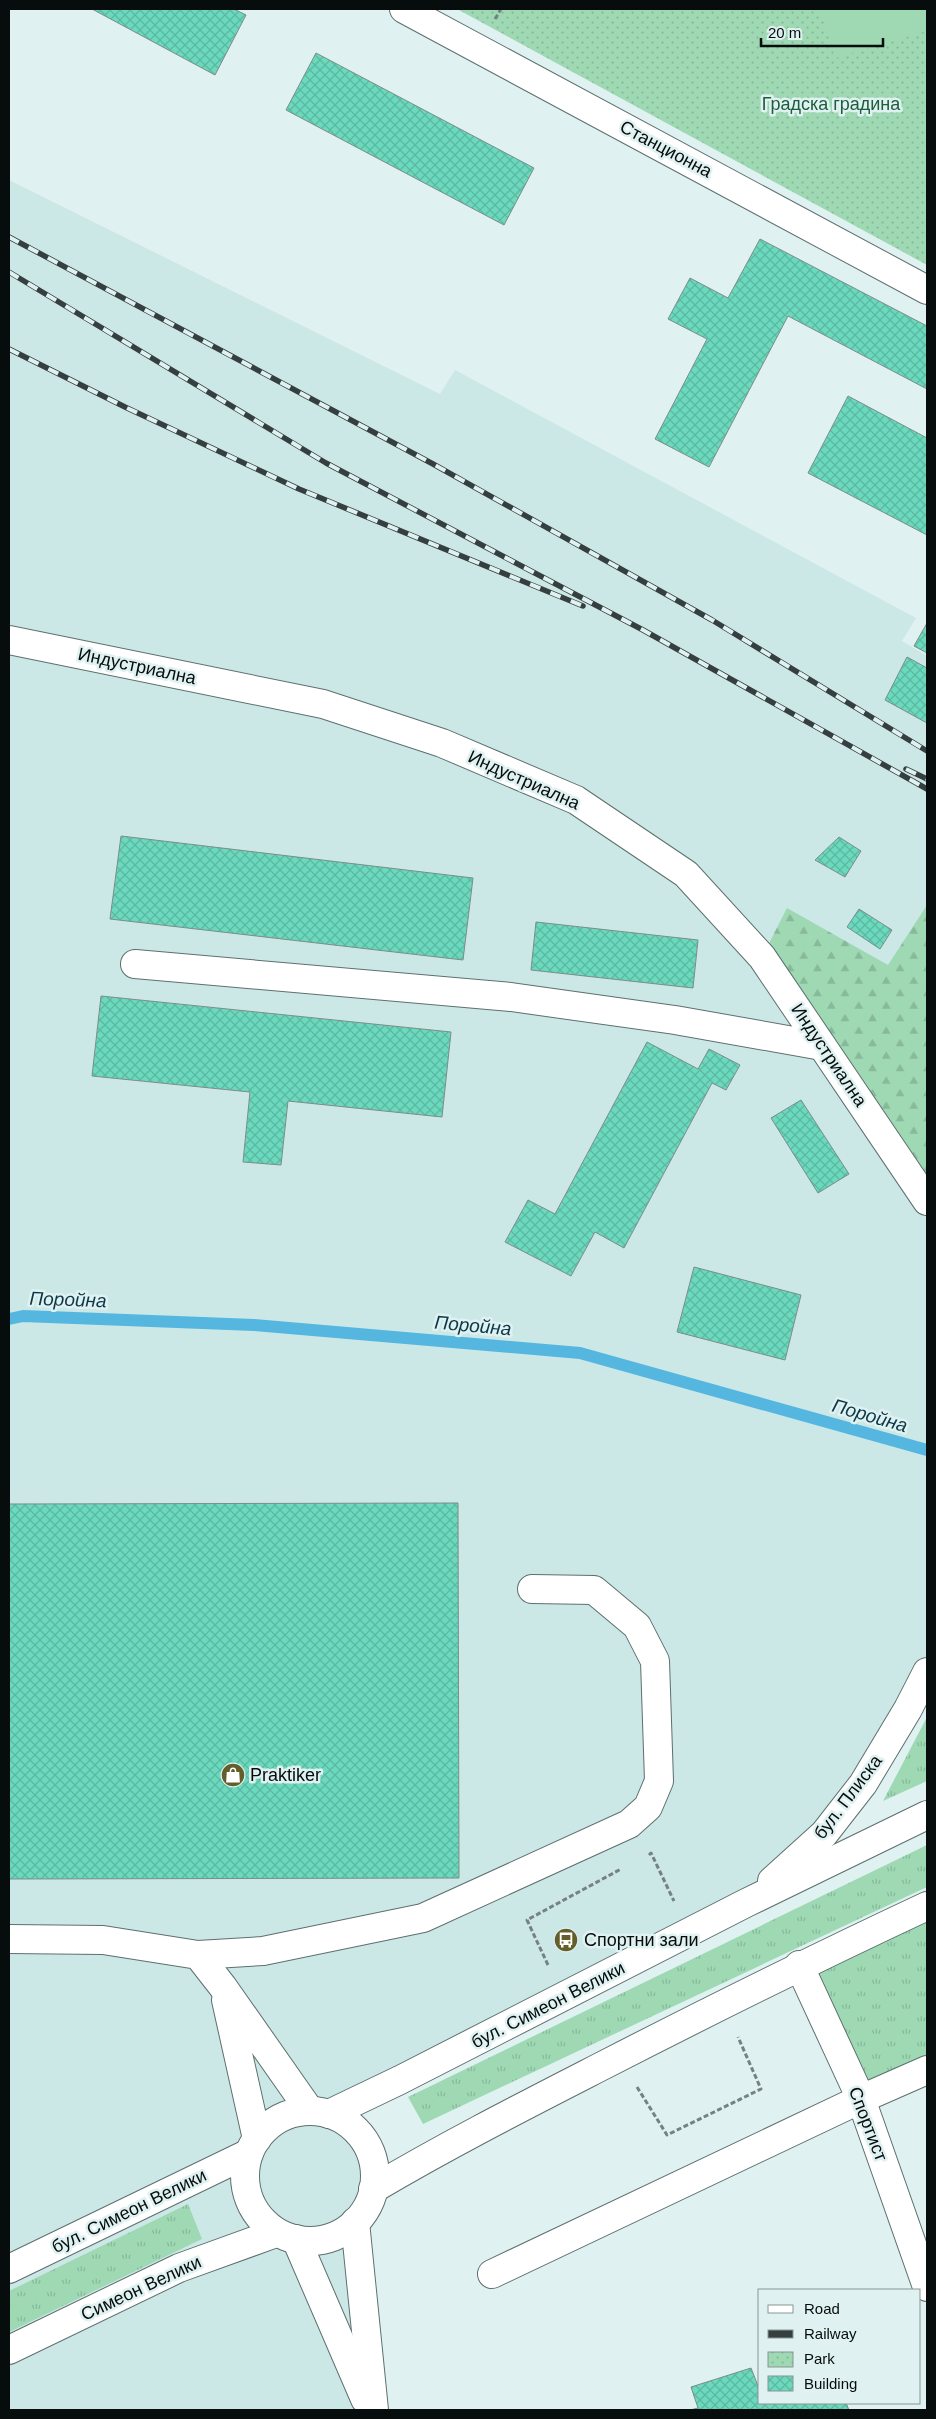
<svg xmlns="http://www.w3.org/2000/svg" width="936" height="2419" font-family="Arial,sans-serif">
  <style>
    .built { fill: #cbe8e6 }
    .grass { fill: url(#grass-tufts) }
    .forest { fill: url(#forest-firs) }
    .park { fill: url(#park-dots) }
    .pitch { fill: #9ed9b4 }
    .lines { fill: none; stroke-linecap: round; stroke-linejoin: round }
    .stream { stroke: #55b6e0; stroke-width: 12 }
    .building { fill: url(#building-cross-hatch); stroke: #7d8d88 }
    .minor-casing { stroke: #5e6f6f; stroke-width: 30 }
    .major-casing { stroke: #5e6f6f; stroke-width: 30 }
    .path { stroke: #758281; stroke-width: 3; stroke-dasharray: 5 2.5; stroke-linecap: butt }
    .minor { stroke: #fff; stroke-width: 28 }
    .major { stroke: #fff; stroke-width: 28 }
    .rail-casing { stroke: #363f3f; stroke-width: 5.5 }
    .rail { stroke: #dff2f1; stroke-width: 4; stroke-dasharray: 11; stroke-linecap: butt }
    .labels { text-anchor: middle; stroke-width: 5; stroke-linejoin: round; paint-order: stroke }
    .park-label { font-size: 18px; fill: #1e5c3b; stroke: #dff2f1 }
    .street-label { font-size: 18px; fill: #070d0d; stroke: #dff2f1 }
    .poi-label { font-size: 18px; fill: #070d0d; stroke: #dff2f1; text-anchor: start }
    .water-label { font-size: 19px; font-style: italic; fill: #0d384a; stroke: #dff2f1 }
  </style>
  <defs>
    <pattern id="grass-tufts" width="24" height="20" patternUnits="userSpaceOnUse" patternTransform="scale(1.25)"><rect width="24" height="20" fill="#9ed9b4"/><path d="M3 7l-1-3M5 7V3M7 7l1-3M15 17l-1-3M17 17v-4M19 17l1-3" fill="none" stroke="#87b99a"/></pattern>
    <pattern id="forest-firs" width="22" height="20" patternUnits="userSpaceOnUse" patternTransform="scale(1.25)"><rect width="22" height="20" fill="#9ed9b4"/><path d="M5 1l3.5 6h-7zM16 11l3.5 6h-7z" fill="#87b99a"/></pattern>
    <pattern id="park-dots" width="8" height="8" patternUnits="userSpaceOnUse" patternTransform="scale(1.25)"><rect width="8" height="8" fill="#9ed9b4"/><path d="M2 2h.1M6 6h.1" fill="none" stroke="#87b99a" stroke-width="1.8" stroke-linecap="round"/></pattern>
    <pattern id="building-cross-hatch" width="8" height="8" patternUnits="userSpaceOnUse" patternTransform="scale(1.25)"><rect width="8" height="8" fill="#6bd9bd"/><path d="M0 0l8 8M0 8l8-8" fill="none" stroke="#5bb9a1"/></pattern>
  </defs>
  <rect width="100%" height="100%" fill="#dff2f1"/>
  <!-- built -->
  <path class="built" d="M9,180L440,394L455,370L916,618L902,641L927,656V1672L863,1783L746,1903L329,2114L370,2151L373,2189L355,2222L374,2410H9Z"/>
  <!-- grass -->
  <g class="grass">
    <path d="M927,1717V1781L883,1801Z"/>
    <path d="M927,1845V1887L423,2124L408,2097Z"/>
    <path d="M927,1906V2070L861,2099L799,1965Z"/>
    <path d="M188,2204L202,2239L9,2332V2291Z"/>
  </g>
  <!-- forest -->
  <path class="forest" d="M927,905V1201L762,957L787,908L888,965Z"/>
  <!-- park -->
  <path class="park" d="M457,9H927V265Z"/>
  <!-- pitch -->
  <path class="pitch" d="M820,9H927V31L835,58Z"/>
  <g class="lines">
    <!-- stream -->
    <path class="stream" d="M9,1319L23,1316L254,1325L580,1353L927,1450"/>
  </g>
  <!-- building -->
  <g class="building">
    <path d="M92,9H234L246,15L215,75Z"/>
    <path d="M316,53L534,168L504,225L286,110Z"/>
    <path d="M760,239L927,326V389L788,316L709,467L655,439L707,339L668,319L690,278L728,298Z"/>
    <path d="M848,396L927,438V535L808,473Z"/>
    <path d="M927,623V653L914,646Z"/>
    <path d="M907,657L927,668V723L885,700Z"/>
    <path d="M121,836L473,878L463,960L110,919Z"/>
    <path d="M839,837L861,851L845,877L815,860Z"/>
    <path d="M859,909L892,930L880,949L847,927Z"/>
    <path d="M536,922L698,940L693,988L531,970Z"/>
    <path d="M101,996L451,1032L442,1117L288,1101L281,1165L243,1162L250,1092L92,1076Z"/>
    <path d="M647,1042L698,1069L709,1049L740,1065L726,1090L712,1083L624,1248L595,1232L571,1276L505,1242L528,1200L555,1214Z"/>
    <path d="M801,1100L849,1174L818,1193L771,1118Z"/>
    <path d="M694,1267L801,1295L785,1360L677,1332Z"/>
    <path d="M458,1503L459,1878L9,1879V1504Z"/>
    <path d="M751,2368L760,2391V2403H846L849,2410H690L698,2408L691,2387Z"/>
  </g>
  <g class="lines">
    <!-- minor casing -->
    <g class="minor-casing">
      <g id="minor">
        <path d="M404,9L927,290"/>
        <path d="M9,640L323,704L442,743L576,800L686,874L762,957L927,1201"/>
        <path d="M135,964L511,997L675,1020L822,1046"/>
        <path d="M9,1939L103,1940L198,1955L223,1987L310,2111"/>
        <path d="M198,1955L263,1951L423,1918L629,1824L648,1807L659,1781L655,1661L637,1626L594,1590L532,1589"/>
        <path d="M799,1965L861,2099L927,2287"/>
        <path d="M226,2000L257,2139"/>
        <path d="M355,2222L374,2410"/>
        <path d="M296,2239L365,2399"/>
        <path d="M492,2274L861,2099L927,2070"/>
      </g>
    </g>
    <!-- major casing -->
    <g class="major-casing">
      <g id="major">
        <path d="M772,1881L824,1834L863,1784L908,1709L927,1672"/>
        <circle cx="310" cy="2176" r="65"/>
        <path d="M329,2114L400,2080L746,1903L927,1815"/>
        <path d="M373,2189C449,2144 526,2105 604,2065C711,2010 818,1957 927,1906"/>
        <path d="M9,2269L249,2153"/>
        <path d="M9,2350L179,2268L276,2233"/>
      </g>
    </g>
    <!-- path -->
    <g class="path">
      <path d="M495,19L501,9"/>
      <path d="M649,1855L651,1853L674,1901"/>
      <path d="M548,1965L527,1920L621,1869"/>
      <path d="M637,2087L667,2135L761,2089L738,2037"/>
    </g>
    <!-- minor -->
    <use href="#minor" class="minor"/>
    <!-- major -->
    <use href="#major" class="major"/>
    <!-- rail casing -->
    <g class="rail-casing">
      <g id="rail">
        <path d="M9,237L433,464L712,620L927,751"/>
        <path d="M9,272L326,463L643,630L927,789"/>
        <path d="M9,349L125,407L299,489L583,606"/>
        <path d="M906,769L927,779"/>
      </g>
    </g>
    <!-- rail -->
    <use href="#rail" class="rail"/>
  </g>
  <!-- icons -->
  <defs>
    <g id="shop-disc" transform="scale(1.25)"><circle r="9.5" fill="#645e2a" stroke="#dff2f1"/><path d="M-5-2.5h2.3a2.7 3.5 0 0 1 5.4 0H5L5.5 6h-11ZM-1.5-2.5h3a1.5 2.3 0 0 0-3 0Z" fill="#fff"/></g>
    <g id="bus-disc" transform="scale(1.25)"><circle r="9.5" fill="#645e2a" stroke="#dff2f1"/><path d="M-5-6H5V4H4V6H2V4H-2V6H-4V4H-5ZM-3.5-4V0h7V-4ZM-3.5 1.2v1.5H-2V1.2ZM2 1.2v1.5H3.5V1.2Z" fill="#fff"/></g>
  </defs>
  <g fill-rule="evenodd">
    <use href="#shop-disc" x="233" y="1775"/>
    <use href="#bus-disc" x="566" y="1940"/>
  </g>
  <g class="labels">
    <!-- park labels -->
    <g class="park-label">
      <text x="831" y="110">Градска градина</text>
    </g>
    <!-- street labels -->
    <g class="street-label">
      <text transform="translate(666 149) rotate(28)" y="6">Станционна</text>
      <text transform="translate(137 666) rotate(12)" y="6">Индустриална</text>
      <text transform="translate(524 780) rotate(24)" y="6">Индустриална</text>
      <text transform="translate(829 1055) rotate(56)" y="6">Индустриална</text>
      <text transform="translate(848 1797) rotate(-53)" y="6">бул. Плиска</text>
      <text transform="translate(548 2005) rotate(-27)" y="6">бул. Симеон Велики</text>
      <text transform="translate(868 2124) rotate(69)" y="6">Спортист</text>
      <text transform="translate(129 2211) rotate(-26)" y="6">бул. Симеон Велики</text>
      <text transform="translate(141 2288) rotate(-25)" y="6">Симеон Велики</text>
    </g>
    <!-- poi labels -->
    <g class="poi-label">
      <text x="250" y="1781">Praktiker</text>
      <text x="584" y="1946">Спортни зали</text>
    </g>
    <!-- water labels -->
    <g class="water-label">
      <text transform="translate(68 1299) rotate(2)" y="7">Поройна</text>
      <text transform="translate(473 1325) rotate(5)" y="7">Поройна</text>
      <text transform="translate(870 1415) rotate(16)" y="7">Поройна</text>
    </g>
  </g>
  <!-- border -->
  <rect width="936" height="2419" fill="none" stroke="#070d0d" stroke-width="20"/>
  <!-- legend -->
  <rect x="758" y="2289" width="162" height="115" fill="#dff2f1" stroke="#899696"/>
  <rect x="768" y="2305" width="25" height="8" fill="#ffffff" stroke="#899696"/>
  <text x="804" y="2314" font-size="15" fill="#070d0d">Road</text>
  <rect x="768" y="2330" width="25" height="8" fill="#363f3f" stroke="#899696"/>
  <text x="804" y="2339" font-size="15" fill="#070d0d">Railway</text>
  <rect x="768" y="2352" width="25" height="15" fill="url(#park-dots)" stroke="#899696"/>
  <text x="804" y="2364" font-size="15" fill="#070d0d">Park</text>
  <rect x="768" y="2376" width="25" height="15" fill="url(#building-cross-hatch)" stroke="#899696"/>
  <text x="804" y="2389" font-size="15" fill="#070d0d">Building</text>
  <!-- scale -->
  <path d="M761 38v8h122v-8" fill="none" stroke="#070d0d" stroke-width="2.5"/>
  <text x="768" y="38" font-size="15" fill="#070d0d" stroke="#dff2f1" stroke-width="4" paint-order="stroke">20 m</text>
</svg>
